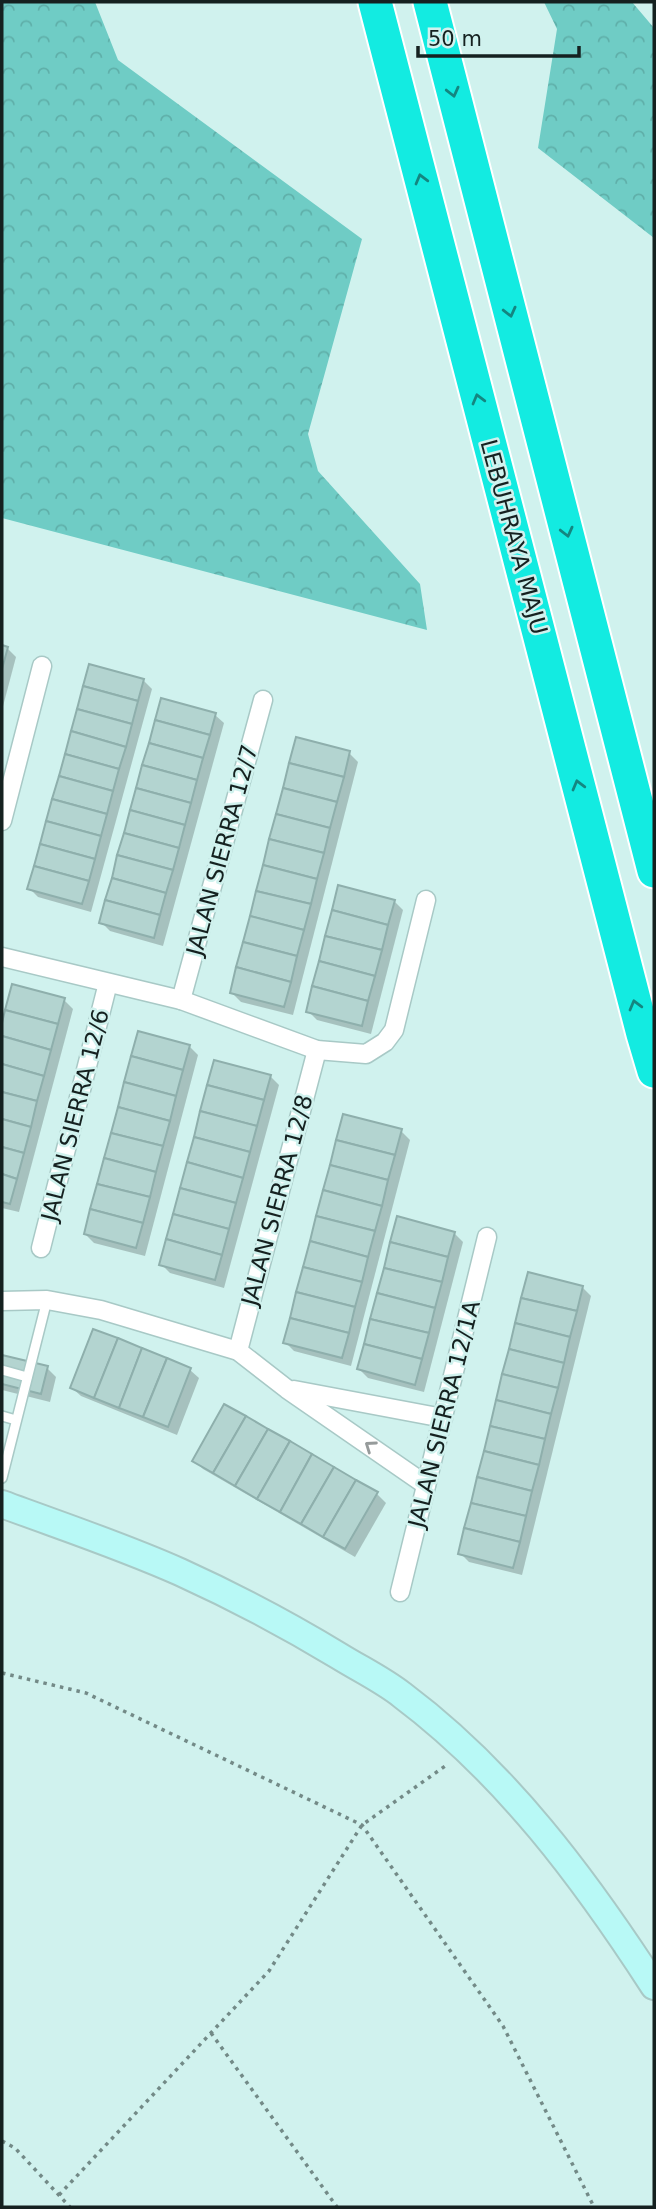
<svg xmlns="http://www.w3.org/2000/svg" width="656" height="2209" font-family="'DejaVu Sans',sans-serif">
  <style>
    .forest { fill: url(#forest-crowns) }
    .shadow { fill: #0003 }
    .building { fill: #b3d4d0; stroke: #8eafac; stroke-width: 2 }
    .lines { fill: none; stroke-linecap: round; stroke-linejoin: round }
    .lane-casing { stroke: #a8c9c6; stroke-width: 12 }
    .street-casing { stroke: #a8c9c6; stroke-width: 21 }
    .secondary-casing { stroke: #a8c9c6; stroke-width: 30 }
    .highway-casing { stroke: #fff; stroke-width: 37 }
    .path { stroke: #738a87; stroke-width: 3.5; stroke-dasharray: 3.5 5; stroke-linecap: butt }
    .lane { stroke: #fff; stroke-width: 9 }
    .street { stroke: #fff; stroke-width: 18 }
    .secondary { stroke: #b8f9f6; stroke-width: 26 }
    .highway { stroke: #13ebe1; stroke-width: 33 }
    .oneway { stroke: #148680 }
    .oneway2 { stroke: #969b9b }
    .labels { text-anchor: middle; stroke-width: 5; stroke-linejoin: round; paint-order: stroke }
    .street-label { font-size: 23px; fill: #152120; stroke: #d0f2ee }
  </style>
  <defs>
    <pattern id="forest-crowns" width="20" height="18" patternUnits="userSpaceOnUse" patternTransform="scale(1.75)"><rect width="20" height="18" fill="#6fccc5"/><path d="M2 6a3 3 0 1 1 6 0M12 15a3 3 0 1 1 6 0" fill="none" stroke="#5fafa9"/></pattern>
  </defs>
  <rect width="100%" height="100%" fill="#d0f2ee"/>
  <!-- forest -->
  <g class="forest">
    <path d="M2,2H95L118,60L362,239L308,434L318,471L420,584L427,630L2,518Z"/>
    <path d="M544,2H632L654,28V238L538,148L557,29Z"/>
  </g>
  <!-- shadow -->
  <g class="shadow">
    <path d="M2,647L7,648L16,657L2,710Z"/>
    <path d="M143,680L152,689L91,912L38,897L29,888Z"/>
    <path d="M215,715L224,723L163,946L110,931L101,922Z"/>
    <path d="M349,753L358,762L293,1015L241,1002L232,993Z"/>
    <path d="M394,901L403,910L371,1034L317,1020L308,1011Z"/>
    <path d="M13,986L64,1000L73,1009L19,1212L2,1208V1029Z"/>
    <path d="M189,1046L198,1055L145,1256L94,1243L85,1234Z"/>
    <path d="M270,1076L279,1085L224,1288L170,1273L161,1264Z"/>
    <path d="M401,1131L410,1140L351,1366L294,1351L285,1342Z"/>
    <path d="M454,1233L463,1242L424,1392L368,1378L359,1369Z"/>
    <path d="M582,1287L591,1296L522,1575L469,1562L460,1553Z"/>
    <path d="M2,1357L47,1368L56,1377L50,1402L2,1390Z"/>
    <path d="M190,1370L199,1378L177,1435L81,1396L72,1388Z"/>
    <path d="M194,1460L377,1494L386,1503L355,1557L203,1469Z"/>
  </g>
  <!-- building -->
  <g class="building">
    <path d="M2,645L8,647L2,669Z"/>
    <path d="M89,664L144,679L138,701L83,686Z"/>
    <path d="M83,686L138,701L132,724L77,709Z"/>
    <path d="M161,698L216,713L210,735L155,720Z"/>
    <path d="M77,709L132,724L126,747L71,731Z"/>
    <path d="M155,720L210,735L203,758L149,743Z"/>
    <path d="M71,731L126,747L119,769L65,754Z"/>
    <path d="M296,737L350,751L344,777L289,763Z"/>
    <path d="M149,743L203,758L197,780L142,765Z"/>
    <path d="M65,754L119,769L113,791L59,776Z"/>
    <path d="M289,763L344,777L337,802L283,788Z"/>
    <path d="M142,765L197,780L191,803L136,788Z"/>
    <path d="M59,776L113,791L107,814L52,799Z"/>
    <path d="M136,788L191,803L185,825L130,810Z"/>
    <path d="M283,788L337,802L330,828L276,814Z"/>
    <path d="M52,799L107,814L101,836L46,821Z"/>
    <path d="M130,810L185,825L179,848L124,833Z"/>
    <path d="M276,814L330,828L324,853L269,839Z"/>
    <path d="M46,821L101,836L95,859L40,844Z"/>
    <path d="M124,833L179,848L173,870L117,855Z"/>
    <path d="M269,839L324,853L317,879L263,865Z"/>
    <path d="M40,844L95,859L89,881L34,866Z"/>
    <path d="M117,855L173,870L166,893L112,878Z"/>
    <path d="M263,865L317,879L311,904L256,891Z"/>
    <path d="M34,866L89,881L82,904L27,889Z"/>
    <path d="M112,878L166,893L160,915L105,900Z"/>
    <path d="M338,885L395,900L388,925L332,910Z"/>
    <path d="M256,891L311,904L304,930L250,916Z"/>
    <path d="M105,900L160,915L154,938L99,923Z"/>
    <path d="M332,910L388,925L382,950L325,936Z"/>
    <path d="M250,916L304,930L297,956L243,942Z"/>
    <path d="M325,936L382,950L375,976L319,961Z"/>
    <path d="M243,942L297,956L291,982L236,967Z"/>
    <path d="M319,961L375,976L368,1001L312,986Z"/>
    <path d="M236,967L291,982L284,1007L230,993Z"/>
    <path d="M12,984L65,998L58,1024L5,1010Z"/>
    <path d="M312,986L368,1001L362,1026L306,1012Z"/>
    <path d="M5,1010L58,1024L51,1050L2,1036V1023Z"/>
    <path d="M138,1031L190,1045L183,1070L131,1056Z"/>
    <path d="M2,1036L51,1050L44,1076L2,1064Z"/>
    <path d="M131,1056L183,1070L176,1096L124,1082Z"/>
    <path d="M214,1060L271,1075L264,1100L207,1085Z"/>
    <path d="M2,1064L44,1076L37,1101L2,1092Z"/>
    <path d="M124,1082L176,1096L170,1121L118,1107Z"/>
    <path d="M207,1085L264,1100L257,1126L200,1111Z"/>
    <path d="M2,1092L37,1101L31,1127L2,1119Z"/>
    <path d="M118,1107L170,1121L163,1146L111,1133Z"/>
    <path d="M200,1111L257,1126L250,1152L194,1137Z"/>
    <path d="M343,1114L402,1129L395,1155L336,1140Z"/>
    <path d="M2,1119L31,1127L24,1153L2,1147Z"/>
    <path d="M111,1133L163,1146L156,1172L104,1158Z"/>
    <path d="M194,1137L250,1152L243,1178L187,1162Z"/>
    <path d="M336,1140L395,1155L388,1180L330,1165Z"/>
    <path d="M2,1147L24,1153L17,1179L2,1174Z"/>
    <path d="M104,1158L156,1172L150,1197L97,1184Z"/>
    <path d="M187,1162L243,1178L236,1203L180,1188Z"/>
    <path d="M330,1165L388,1180L382,1206L323,1190Z"/>
    <path d="M2,1174L17,1179L10,1204L2,1202Z"/>
    <path d="M97,1184L150,1197L143,1223L90,1209Z"/>
    <path d="M180,1188L236,1203L229,1229L173,1214Z"/>
    <path d="M323,1190L382,1206L375,1231L316,1216Z"/>
    <path d="M90,1209L143,1223L136,1248L84,1234Z"/>
    <path d="M173,1214L229,1229L222,1255L166,1239Z"/>
    <path d="M316,1216L375,1231L368,1257L310,1241Z"/>
    <path d="M397,1216L455,1232L448,1257L390,1242Z"/>
    <path d="M166,1239L222,1255L215,1280L159,1265Z"/>
    <path d="M310,1241L368,1257L362,1282L303,1267Z"/>
    <path d="M390,1242L448,1257L442,1282L384,1268Z"/>
    <path d="M303,1267L362,1282L355,1307L296,1292Z"/>
    <path d="M384,1268L442,1282L435,1308L377,1293Z"/>
    <path d="M528,1272L583,1286L577,1311L521,1298Z"/>
    <path d="M296,1292L355,1307L349,1333L290,1318Z"/>
    <path d="M377,1293L435,1308L429,1333L370,1319Z"/>
    <path d="M521,1298L577,1311L570,1337L515,1323Z"/>
    <path d="M290,1318L349,1333L342,1358L283,1343Z"/>
    <path d="M370,1319L429,1333L422,1359L364,1344Z"/>
    <path d="M515,1323L570,1337L564,1363L509,1349Z"/>
    <path d="M93,1329L118,1338L94,1398L70,1388Z"/>
    <path d="M118,1338L142,1348L119,1408L94,1398Z"/>
    <path d="M364,1344L422,1359L415,1385L357,1369Z"/>
    <path d="M142,1348L167,1358L143,1417L119,1408Z"/>
    <path d="M509,1349L564,1363L558,1388L502,1374Z"/>
    <path d="M2,1355L48,1366L41,1394L2,1384Z"/>
    <path d="M167,1358L191,1368L168,1427L143,1417Z"/>
    <path d="M502,1374L558,1388L551,1414L496,1400Z"/>
    <path d="M496,1400L551,1414L545,1439L490,1426Z"/>
    <path d="M224,1404L246,1416L213,1473L192,1461Z"/>
    <path d="M246,1416L268,1429L235,1486L213,1473Z"/>
    <path d="M490,1426L545,1439L539,1465L484,1451Z"/>
    <path d="M268,1429L290,1441L257,1499L235,1486Z"/>
    <path d="M290,1441L312,1454L280,1512L257,1499Z"/>
    <path d="M484,1451L539,1465L532,1491L477,1477Z"/>
    <path d="M312,1454L334,1467L301,1524L280,1512Z"/>
    <path d="M334,1467L356,1480L323,1537L301,1524Z"/>
    <path d="M477,1477L532,1491L526,1516L471,1503Z"/>
    <path d="M356,1480L378,1492L345,1549L323,1537Z"/>
    <path d="M471,1503L526,1516L520,1542L464,1528Z"/>
    <path d="M464,1528L520,1542L513,1568L458,1554Z"/>
  </g>
  <g class="lines">
    <!-- lane casing -->
    <g class="lane-casing">
      <g id="lane">
        <path d="M2,1370L27,1377"/>
        <path d="M2,1416L16,1420"/>
        <path d="M2,1478L47,1300"/>
      </g>
    </g>
    <!-- street casing -->
    <g class="street-casing">
      <g id="street">
        <path d="M2,821L42,666"/>
        <path d="M2,957L181,1000L317,1050L366,1054L385,1042L394,1030L426,900"/>
        <path d="M181,1000L263,700"/>
        <path d="M41,1248L108,983"/>
        <path d="M2,1301L47,1300L101,1310L238,1351L287,1389L426,1485"/>
        <path d="M238,1351L317,1050"/>
        <path d="M294,1390L443,1418"/>
        <path d="M400,1592L487,1237"/>
      </g>
    </g>
    <!-- secondary casing -->
    <g class="secondary-casing">
      <path id="secondary" d="M2,1504C61,1526 122,1546 180,1572C235,1597 288,1625 339,1656C360,1669 383,1680 402,1695C506,1773 584,1878 654,1986"/>
    </g>
    <!-- highway casing -->
    <g class="highway-casing">
      <g id="highway">
        <path d="M375,2L643,1034L654,1071"/>
        <path d="M430,2L654,871"/>
      </g>
    </g>
    <!-- path -->
    <g class="path">
      <path d="M2,1673L86,1693L362,1825L503,2026L594,2207"/>
      <path d="M211,2033L337,2207"/>
      <path d="M2,2141L15,2148L70,2207"/>
      <path d="M59,2195L269,1971L362,1825L448,1764"/>
    </g>
    <!-- lane -->
    <use href="#lane" class="lane"/>
    <!-- street -->
    <use href="#street" class="street"/>
    <!-- secondary -->
    <use href="#secondary" class="secondary"/>
    <!-- highway -->
    <use href="#highway" class="highway"/>
  </g>
  <!-- one-way arrows -->
  <defs><path id="oneway-chevron" d="M-2-3.5L2.5 0L-2 3.5" fill="none" stroke-width="1.6" stroke-linecap="round" stroke-linejoin="round" transform="scale(1.75)"/></defs>
  <g class="oneway">
    <use href="#oneway-chevron" transform="translate(453 92) rotate(76)"/>
    <use href="#oneway-chevron" transform="translate(421 179) rotate(-105)"/>
    <use href="#oneway-chevron" transform="translate(510 312) rotate(76)"/>
    <use href="#oneway-chevron" transform="translate(478 399) rotate(-105)"/>
    <use href="#oneway-chevron" transform="translate(567 532) rotate(76)"/>
    <use href="#oneway-chevron" transform="translate(578 785) rotate(-105)"/>
    <use href="#oneway-chevron" transform="translate(635 1005) rotate(-105)"/>
  </g>
  <use class="oneway2" href="#oneway-chevron" transform="translate(370 1446) rotate(-145)"/>
  <g class="labels">
    <!-- street labels -->
    <g class="street-label">
      <text transform="translate(514 537) rotate(75)" y="8">LEBUHRAYA MAJU</text>
      <text transform="translate(222 850) rotate(-75)" y="8">JALAN SIERRA 12/7</text>
      <text transform="translate(75 1115) rotate(-76)" y="8">JALAN SIERRA 12/6</text>
      <text transform="translate(277 1200) rotate(-75)" y="8">JALAN SIERRA 12/8</text>
      <text transform="translate(444 1414) rotate(-76)" y="8">JALAN SIERRA 12/1A</text>
    </g>
  </g>
  <!-- border -->
  <rect width="656" height="2209" fill="none" stroke="#152120" stroke-width="7"/>
  <!-- scale -->
  <path d="M418 46v10h161v-10" fill="none" stroke="#152120" stroke-width="3.5"/>
  <text x="428" y="46" font-size="21" fill="#152120" stroke="#d0f2ee" stroke-width="5" paint-order="stroke">50 m</text>
</svg>
